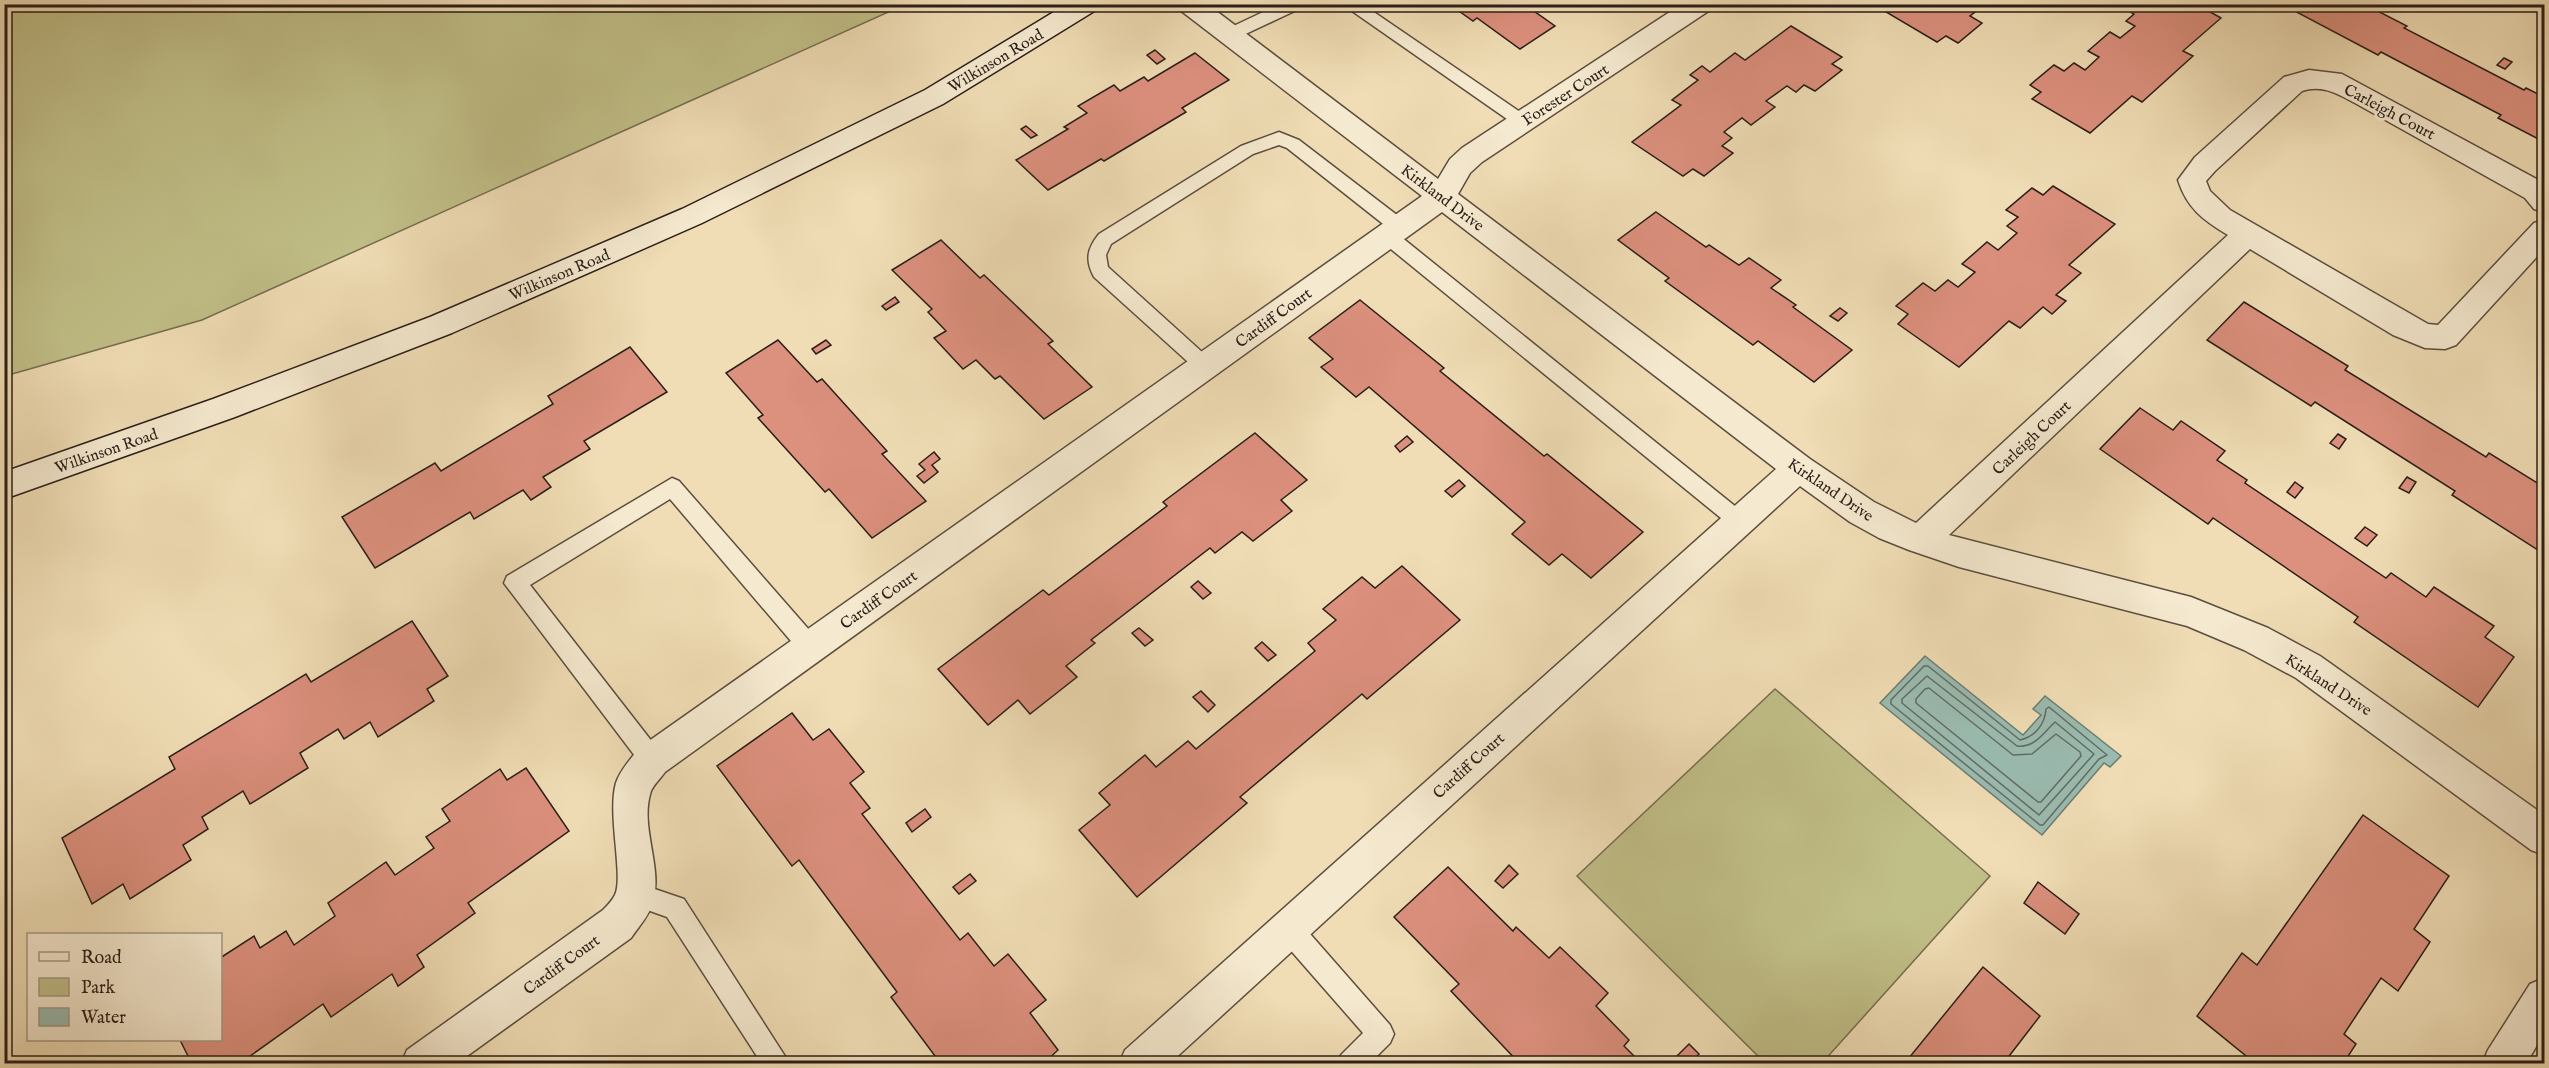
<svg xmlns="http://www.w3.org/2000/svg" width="2549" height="1068" font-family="'IM FELL English',serif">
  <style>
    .green { fill: #c1bf88; stroke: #766e50; stroke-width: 1.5 }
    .water { fill: #9abbb0; stroke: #6d7c73; stroke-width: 1.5 }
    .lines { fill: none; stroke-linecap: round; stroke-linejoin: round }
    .shore { stroke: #626c64; stroke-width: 1.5 }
    .building { fill: #dc907e; stroke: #2a1e18; stroke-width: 1.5 }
    .lane-casing { stroke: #5c4e3f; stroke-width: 3 }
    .street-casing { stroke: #5c4e3f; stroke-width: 3 }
    .secondary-casing { stroke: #2a1e18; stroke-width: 3 }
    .lane { fill: #f5e9cf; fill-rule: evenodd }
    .street { fill: #f5e9cf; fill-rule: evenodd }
    .secondary { fill: #f5e9cf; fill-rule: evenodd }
    .labels { text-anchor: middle; stroke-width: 6; stroke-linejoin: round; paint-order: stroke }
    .street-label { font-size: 16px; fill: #2a1e18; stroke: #f5e9cf }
  </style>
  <rect width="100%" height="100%" fill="#f0ddb5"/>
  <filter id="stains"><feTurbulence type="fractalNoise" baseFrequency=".00333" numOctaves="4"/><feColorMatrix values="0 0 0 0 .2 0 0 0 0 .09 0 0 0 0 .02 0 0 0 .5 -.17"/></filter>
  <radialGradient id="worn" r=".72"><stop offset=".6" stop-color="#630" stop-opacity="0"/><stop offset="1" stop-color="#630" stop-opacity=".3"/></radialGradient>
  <!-- green -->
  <g class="green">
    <path d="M5,4H904V5L202,320L5,376Z"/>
    <path d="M1775,689L1990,876L1822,1063H1765L1577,876Z"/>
  </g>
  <!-- water -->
  <path class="water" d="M1925,656L2023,735L2041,715L2033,709L2045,696L2121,756L2110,767L2104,763L2042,835L1880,703Z"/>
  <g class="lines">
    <!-- shore -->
    <g class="shore">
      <path d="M1924,666H1928L2020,740C2035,737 2045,724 2046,709L2049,707L2107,755L2099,759L2043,825H2040L1891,704V700Z"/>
      <path d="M1927,676L2017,746C2035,748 2043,733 2055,722L2094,754L2039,815L1902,703V699Z"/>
      <path d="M1929,688L2013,755L2032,754L2056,734L2080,752L2081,756L2041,802H2038L1916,703V699L1925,689Z"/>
    </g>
  </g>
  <!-- building -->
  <g class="building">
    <path d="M1449,4H1524L1555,26L1520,49L1477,18L1473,21Z"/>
    <path d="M1896,4H1972L1979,9L1970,16L1982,23L1958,43L1946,36L1937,42L1886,12Z"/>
    <path d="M2126,4H2196L2221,18L2183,51L2193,56L2142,102L2132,96L2090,133L2032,99L2041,92L2030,85L2054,65L2064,71L2074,63L2085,70L2099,57L2088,51L2110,32L2120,38L2135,26L2126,21L2134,14L2122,7Z"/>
    <path d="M2290,4H2364L2407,26L2404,28L2524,90L2526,88L2544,97V142L2498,118L2501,115L2381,52L2378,55L2287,7Z"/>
    <path d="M1791,26L1842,57L1832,64L1842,70L1815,91L1804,85L1796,92L1787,86L1766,101L1775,107L1751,125L1742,118L1724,132L1732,138L1722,146L1733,153L1704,176L1693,169L1683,176L1632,142L1681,105L1672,100L1698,80L1690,75L1702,66L1710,72L1735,53L1745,60Z"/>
    <path d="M1155,50L1165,59L1157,64L1147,55Z"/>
    <path d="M1195,53L1229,80L1182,108L1186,112L1104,161L1101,159L1048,190L1016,160L1068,129L1064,127L1087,113L1078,106L1114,85L1120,91L1144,77L1148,81Z"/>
    <path d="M2504,58L2512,62L2505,69L2497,65Z"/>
    <path d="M1026,126L1037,135L1031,138L1021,129Z"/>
    <path d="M2053,186L2115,224L2069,265L2081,273L2056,295L2066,301L2052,314L2043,307L2020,328L2009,321L1959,367L1898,324L1908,314L1896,306L1923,283L1935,291L1948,280L1958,287L1975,272L1962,264L1987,242L1998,250L2017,233L2007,226L2018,217L2006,210L2032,188L2043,195Z"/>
    <path d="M1656,212L1706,247L1709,245L1739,265L1749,258L1781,280L1771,288L1796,305L1793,307L1852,350L1814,382L1758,341L1753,345L1665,281L1669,278L1618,240Z"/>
    <path d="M941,240L980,278L984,275L1053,341L1048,344L1092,387L1044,419L1000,376L995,379L976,360L963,369L934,338L946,331L928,312L932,309L892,270Z"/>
    <path d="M895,297L899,302L886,310L882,306Z"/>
    <path d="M1360,300L1444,368L1440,371L1544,456L1547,454L1643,532L1591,578L1562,554L1549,565L1512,534L1525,522L1369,387L1356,397L1321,367L1333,359L1309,338Z"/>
    <path d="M2244,302L2348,366L2345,370L2486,457L2489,453L2544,487V554L2452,495L2455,491L2315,402L2311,406L2207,340Z"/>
    <path d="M1840,308L1847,313L1838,321L1830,316Z"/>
    <path d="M778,340L817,382L822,379L887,451L882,454L926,501L872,538L829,489L825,492L758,418L763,415L726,373Z"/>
    <path d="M826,340L831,345L816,354L812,349Z"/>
    <path d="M630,347L667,392L584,441L590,449L543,477L551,487L531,500L523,490L474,519L470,512L375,568L342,517L435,463L441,471L553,404L548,396Z"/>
    <path d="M2140,408L2173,430L2181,421L2225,451L2217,460L2247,480L2245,483L2386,578L2391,573L2426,597L2434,587L2494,626L2485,637L2514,657L2478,707L2354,622L2358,617L2213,518L2208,524L2100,449Z"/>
    <path d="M1255,433L1307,480L1281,500L1292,511L1253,541L1242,532L1215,553L1210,548L1091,640L1095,643L1066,666L1077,677L1030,714L1018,700L988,725L938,669L1043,590L1049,595L1167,506L1163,502Z"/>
    <path d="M2338,434L2346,439L2339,449L2330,443Z"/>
    <path d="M1407,436L1413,442L1400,452L1395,446Z"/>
    <path d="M934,452L940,459L932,465L938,472L924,483L917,476L925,470L919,464Z"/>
    <path d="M2407,477L2416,482L2409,493L2399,488Z"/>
    <path d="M1459,480L1465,486L1452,497L1445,491Z"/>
    <path d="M2295,482L2303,488L2295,498L2287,492Z"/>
    <path d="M2365,527L2377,535L2367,546L2355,538Z"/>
    <path d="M1402,566L1460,620L1367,699L1362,694L1240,797L1247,803L1137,897L1079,830L1110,805L1099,793L1145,755L1156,767L1188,741L1196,749L1315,651L1308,643L1336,620L1323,609L1362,577L1375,588Z"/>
    <path d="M1198,581L1211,593L1203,599L1191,587Z"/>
    <path d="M412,621L448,676L427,689L434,701L378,737L370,722L344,739L338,729L300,753L308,768L250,804L243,791L202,817L208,829L183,845L191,860L130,899L123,884L92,904L62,838L175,769L169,757L306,674L311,682Z"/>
    <path d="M1139,628L1153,640L1145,646L1132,633Z"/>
    <path d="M1262,642L1276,655L1268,661L1255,648Z"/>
    <path d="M1201,691L1215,705L1208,712L1193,697Z"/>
    <path d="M792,713L813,740L829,729L864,772L850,783L870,808L862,814L960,940L968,933L994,966L1008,954L1046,1000L1030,1013L1058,1050L1043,1064H941L891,997L897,992L799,860L792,866L717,766Z"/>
    <path d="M526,768L569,831L468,903L475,913L417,955L424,967L398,986L392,974L331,1017L323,1004L239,1064H192L180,1040H220V958L254,936L260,948L286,931L294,945L335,916L328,903L386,862L395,875L434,848L426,837L450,821L442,809L500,769L507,780Z"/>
    <path d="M925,809L931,817L912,832L906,823Z"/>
    <path d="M2363,815L2449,876L2414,929L2430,942L2398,991L2381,978L2344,1034L2356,1044L2343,1064H2256L2197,1016L2242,953L2257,965Z"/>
    <path d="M1509,865L1518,874L1503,888L1495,881Z"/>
    <path d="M1448,867L1513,931L1516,927L1549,958L1560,947L1608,993L1596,1006L1629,1040L1624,1046L1642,1064H1520L1451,991L1459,984L1394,917Z"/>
    <path d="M970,874L976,881L959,894L953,887Z"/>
    <path d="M2038,882L2079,914L2065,934L2024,903Z"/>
    <path d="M1983,967L2040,1016L2003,1064H1904Z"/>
    <path d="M1689,1044L1699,1054L1689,1064H1678L1674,1059Z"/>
  </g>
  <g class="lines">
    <!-- lane casing -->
    <g class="lane-casing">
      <g id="lane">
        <path d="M1280,4H1303L1301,8L1235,39H1223L1221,35L1223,31Z"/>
        <path d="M1342,4H1362L1529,118L1532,122L1529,126H1517Z"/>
        <path d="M1279,132L1299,140L1406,222L1409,227L1406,232H1395L1746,515L1749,521L1746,527L1739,530L1732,527L1381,241L1378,236L1381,231H1392L1287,148L1279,145L1253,154L1111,244L1106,255L1108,267L1212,361L1215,366L1212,371L1205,374L1198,371L1094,277C1085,260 1087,249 1099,234L1241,146Z"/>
        <path d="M672,478L679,481L818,640L821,647L818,654L810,657L802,654L670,499L530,585L660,752L664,760L660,768L652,771L644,768L504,583L507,576Z"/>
        <path d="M634,882L684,899L790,1064H762L667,917L625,902L622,894L625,886Z"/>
        <path d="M1288,916L1297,919L1390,1025L1394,1034L1390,1043L1369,1064H1337L1341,1055L1363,1033L1279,937L1276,928L1279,919Z"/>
      </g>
    </g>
    <!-- street casing -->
    <g class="street-casing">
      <g id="street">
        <path d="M1177,4H1207L1438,179L1450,159L1462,148L1682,4H1713L1710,10L1482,162L1470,173L1458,194L1810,459L1874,502L1916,523L2228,235C2203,220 2187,208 2178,180L2195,157L2284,77L2309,70L2342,74L2544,183V212L2534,209L2525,198L2355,103C2338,94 2322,84 2302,91L2215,171L2206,181L2210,191L2230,210L2428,324L2438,325L2534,223L2544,220V249L2456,345L2445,349L2425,348L2393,335L2250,249L1949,535L2191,597L2268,628L2320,656L2544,815V855L2531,850L2296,678L2244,650L2187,626L1959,567L1909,550L1879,538L1850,522L1800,486L1169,1064H1119L1125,1050L1776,469L1442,212L665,772C661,778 654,784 651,791C639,827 663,866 653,902C649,916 639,926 631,938L456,1064H401L407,1050L603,910C607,906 612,901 615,895C624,877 607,814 616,783C620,770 631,759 639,748L1422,196L1180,10Z"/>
        <path d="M2544,978V1033L2526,1064H2482L2488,1050L2530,984Z"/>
      </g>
    </g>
    <!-- secondary casing -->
    <g class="secondary-casing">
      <path id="secondary" d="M1067,4H1099L1096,10L943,104L702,223L452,333L235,417L4,499V472L213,399L430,317L682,209L925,90Z"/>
    </g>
    <!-- lane -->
    <use href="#lane" class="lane"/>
    <!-- street -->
    <use href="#street" class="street"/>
    <!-- secondary -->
    <use href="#secondary" class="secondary"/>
  </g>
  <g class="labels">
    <!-- street labels -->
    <g class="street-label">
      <text transform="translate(995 60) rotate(-31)" y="6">Wilkinson Road</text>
      <text transform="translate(1565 94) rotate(-33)" y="6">Forester Court</text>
      <text transform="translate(2390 111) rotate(28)" y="6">Carleigh Court</text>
      <text transform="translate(1443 197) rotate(37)" y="6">Kirkland Drive</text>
      <text transform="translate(559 274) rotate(-23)" y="6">Wilkinson Road</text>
      <text transform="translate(1273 317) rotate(-36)" y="6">Cardiff Court</text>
      <text transform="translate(2031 437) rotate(-43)" y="6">Carleigh Court</text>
      <text transform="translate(106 450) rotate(-19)" y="6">Wilkinson Road</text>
      <text transform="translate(1831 489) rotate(34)" y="6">Kirkland Drive</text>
      <text transform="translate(878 599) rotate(-35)" y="6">Cardiff Court</text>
      <text transform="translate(2329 684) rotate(33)" y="6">Kirkland Drive</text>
      <text transform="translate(1468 765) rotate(-42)" y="6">Cardiff Court</text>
      <text transform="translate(561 964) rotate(-36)" y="6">Cardiff Court</text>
    </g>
  </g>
  <!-- margin -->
  <rect width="2549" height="1068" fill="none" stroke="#f0ddb5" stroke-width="24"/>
  <rect x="6" y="6" width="2537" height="1056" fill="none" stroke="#2a1e18" stroke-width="3"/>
  <rect x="12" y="12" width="2525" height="1044" fill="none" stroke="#2a1e18" stroke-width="1.5"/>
  <!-- legend -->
  <rect x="27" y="933" width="195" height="108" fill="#f5e9cf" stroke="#a49886" stroke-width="1.5"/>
  <rect x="39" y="952" width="30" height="9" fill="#f5e9cf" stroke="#a49886" stroke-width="1.5"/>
  <text x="81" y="963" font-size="18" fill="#2a1e18">Road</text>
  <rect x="39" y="978" width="30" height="18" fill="#c1bf88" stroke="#a49886" stroke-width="1.5"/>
  <text x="81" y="993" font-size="18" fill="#2a1e18">Park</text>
  <rect x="39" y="1008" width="30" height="18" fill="#9abbb0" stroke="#a49886" stroke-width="1.5"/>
  <text x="81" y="1023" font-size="18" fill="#2a1e18">Water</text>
  <rect width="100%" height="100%" filter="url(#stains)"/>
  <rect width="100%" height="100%" fill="url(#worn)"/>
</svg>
